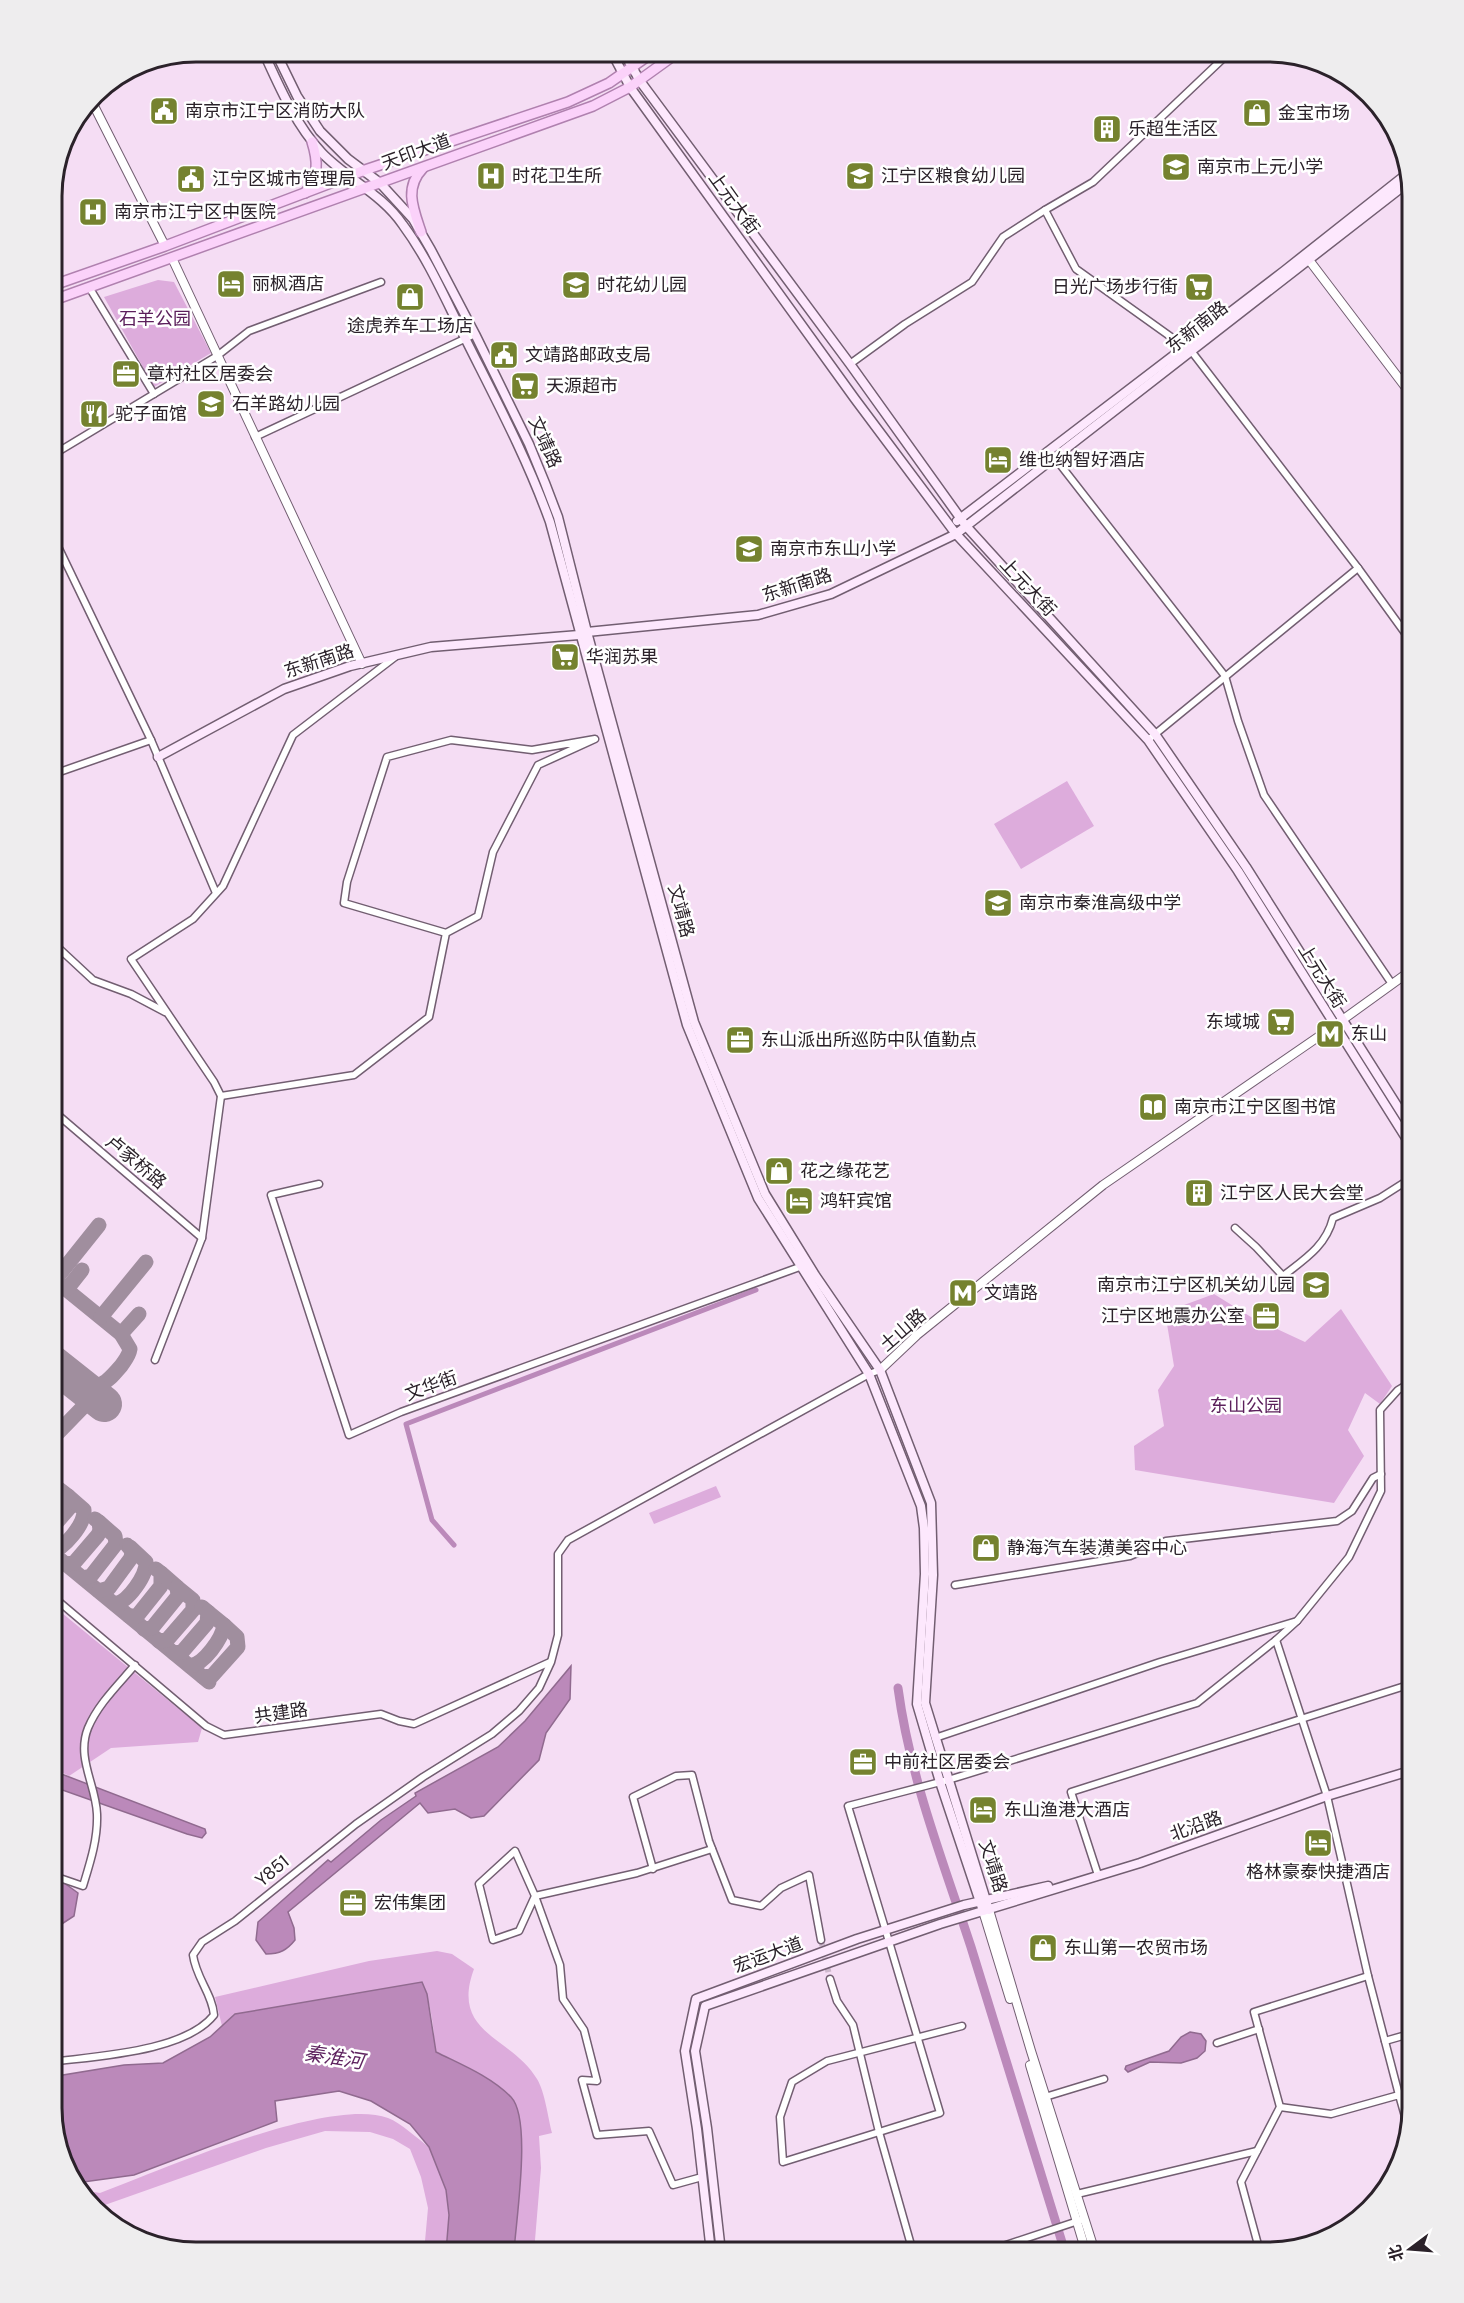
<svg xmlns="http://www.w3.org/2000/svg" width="1464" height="2303" font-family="'DM Sans','Noto Sans SC',sans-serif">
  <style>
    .green { fill: #ddacdc }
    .water { fill: #bb89ba; stroke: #906a8f; stroke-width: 1.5 }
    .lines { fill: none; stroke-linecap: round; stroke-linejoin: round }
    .canal { stroke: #bb89ba; stroke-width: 5 }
    .river { stroke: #bb89ba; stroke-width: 9 }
    .taxiway { stroke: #a08e9e; stroke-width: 15 }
    .runway { stroke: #a08e9e; stroke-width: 36 }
    .minor-tunnel { stroke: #cdb8cc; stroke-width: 6; stroke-dasharray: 6 3; stroke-linecap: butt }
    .minor-casing { stroke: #725e71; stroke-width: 9 }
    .tertiary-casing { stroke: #725e71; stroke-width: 10 }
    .secondary-casing { stroke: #725e71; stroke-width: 11 }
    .primary-casing { stroke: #b081af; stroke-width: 12 }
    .minor { stroke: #fff; stroke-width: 6 }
    .tertiary { stroke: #fff; stroke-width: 8 }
    .secondary { stroke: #fde8fd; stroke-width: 8 }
    .primary { stroke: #fbd2fa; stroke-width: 9 }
    .labels { text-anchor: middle; stroke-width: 5; stroke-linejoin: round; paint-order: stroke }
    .poi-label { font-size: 18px; fill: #2b222a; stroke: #fff; text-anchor: start }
    .street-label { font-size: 18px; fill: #2b222a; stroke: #fff }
    .park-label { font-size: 18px; fill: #5c205c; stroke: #fff }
    .water-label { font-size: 20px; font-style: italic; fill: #5f2460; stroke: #fff }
    .rim { fill: none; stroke: #2b222a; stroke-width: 3 }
  </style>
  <rect width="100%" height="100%" fill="#f5ddf4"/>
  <!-- green -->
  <g class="green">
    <path d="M158,280L174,282L211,353L154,387L104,297Z"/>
    <path d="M1067,781L1094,826L1021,869L994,824Z"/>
    <path d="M1214,1294L1251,1317L1305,1342L1341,1309L1392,1386L1380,1404L1365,1393L1348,1430L1364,1456L1334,1503L1135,1470L1134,1446L1164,1426L1158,1390L1174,1366L1165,1312Z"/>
    <path d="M716,1486L721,1497L654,1524L649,1513Z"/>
    <path d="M51,1604L202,1728L198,1742L111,1748L69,1776L51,1767Z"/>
    <path d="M437,1951L452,1954L474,1969C450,2034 511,2036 537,2079C545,2092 548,2118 552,2133L539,2136L541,2168L534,2252H424L428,2208L421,2177L410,2149L393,2139L370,2132L325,2131L266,2148L102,2206H96L82,2190L100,2193C161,2170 329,2096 388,2118C401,2123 418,2139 429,2147C433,2093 443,2034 422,1982L235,2014L222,2026L215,1997L369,1961Z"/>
  </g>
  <!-- water -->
  <g class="water">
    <path d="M571,1666L570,1699L546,1733L539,1760L484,1816L471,1818L455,1809L428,1813L420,1803L288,1912L294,1928L295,1940C287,1950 280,1954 266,1954L256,1940L258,1922L328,1860L331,1862L381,1820L416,1796L415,1793L498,1747L525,1721Z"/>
    <path d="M51,1770L205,1829L206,1833L202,1838L187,1834L51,1786Z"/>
    <path d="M51,1878L60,1880L78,1893L74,1916L51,1931Z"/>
    <path d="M422,1982L427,1994L436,2052C462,2065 490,2076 511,2097C532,2119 516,2219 514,2252H446L449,2215L446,2190L429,2147L410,2124L371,2101L339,2091L275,2101L277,2121L134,2175L76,2183L66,2172L51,2107V2077L124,2065L163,2063L210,2037L235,2014Z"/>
    <path d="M1190,2032L1201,2034L1206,2041L1205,2051L1197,2058L1181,2063L1150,2062L1128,2072L1125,2069L1126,2066L1169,2051L1181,2037Z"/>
  </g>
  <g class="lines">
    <!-- canal -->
    <path class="canal" d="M454,1545L432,1520L406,1424L756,1290"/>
    <!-- river -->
    <path class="river" d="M898,1688C910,1778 943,1861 971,1947C1003,2048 1034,2150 1065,2252"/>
    <!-- taxiway -->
    <g class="taxiway">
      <path d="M51,1247L54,1244"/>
      <path d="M51,1277L121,1334L130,1349C129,1356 125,1360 121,1366C102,1388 102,1387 75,1381"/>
      <path d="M55,1280L99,1225"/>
      <path d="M67,1289L82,1270"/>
      <path d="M101,1317L146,1262"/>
      <path d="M121,1334L139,1314"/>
      <path d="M51,1440L85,1405"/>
      <path d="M51,1529L70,1507L68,1496L55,1486"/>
      <path d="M51,1552L209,1682"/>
      <path d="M51,1552C64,1549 85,1524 84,1510L68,1496"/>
      <path d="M66,1564L74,1563L98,1535L100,1530L99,1522L95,1519"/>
      <path d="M83,1578L91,1576L116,1544L115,1536L99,1522"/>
      <path d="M99,1591L109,1588L131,1558L132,1551L127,1545"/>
      <path d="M115,1604C128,1602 147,1575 146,1562L130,1547"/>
      <path d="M129,1616H137L161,1586V1573L156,1569"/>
      <path d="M144,1629L152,1628L178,1596L177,1587L161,1573"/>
      <path d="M159,1641L167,1640L193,1610V1600L177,1587"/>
      <path d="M174,1653L182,1652L207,1623L208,1612L202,1607"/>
      <path d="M190,1666C204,1664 222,1639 224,1625L208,1612"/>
      <path d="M203,1677L212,1676L238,1647L237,1637L224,1625"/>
    </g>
    <!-- runway -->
    <path class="runway" d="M51,1362L104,1404"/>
    <!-- minor-tunnel -->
    <path class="minor-tunnel" d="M821,1940L830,1979"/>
    <!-- minor casing -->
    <g class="minor-casing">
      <g id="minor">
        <path d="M1231,51L1093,182L1045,210L1076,269L1192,352L1358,568L1413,644"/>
        <path d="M89,287L154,394"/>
        <path d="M850,364L905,324L972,282L1003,237L1045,210"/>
        <path d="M255,437L475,334"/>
        <path d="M51,456L217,356L249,331L381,282"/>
        <path d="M1055,458L1225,676L1238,721L1264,795L1392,984"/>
        <path d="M151,740L216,893"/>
        <path d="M1148,740L1358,568"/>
        <path d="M51,775L151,740L51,532"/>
        <path d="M51,941L93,980L131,994L165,1012"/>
        <path d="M221,1096L354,1075L429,1017L446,933L478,916L493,852L538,765L595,739L532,750L451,740L387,757L347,882L344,903L446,933"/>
        <path d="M51,1109L202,1238"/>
        <path d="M319,1184L271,1195L349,1435L401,1412L805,1265"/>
        <path d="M1235,1228L1256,1247L1283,1276C1305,1259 1326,1246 1333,1218L1380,1198L1413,1177"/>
        <path d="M155,1360L202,1238L221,1096L214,1082L131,959L193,919L223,886L293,735L395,657"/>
        <path d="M955,1585L1130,1556L1166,1541L1337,1521L1352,1511L1373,1478L1381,1474"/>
        <path d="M51,1595L206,1726L224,1735L381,1714L399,1721L414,1724L550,1662"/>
        <path d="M1276,1640L1327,1796L1368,1976L1399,2095"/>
        <path d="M935,1738L1160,1662L1297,1621L1349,1557L1381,1491L1380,1410L1398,1390L1413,1381"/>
        <path d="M653,1869L633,1797L676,1776L692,1775L709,1841L732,1900L761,1906L781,1888L809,1875L821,1940"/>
        <path d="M51,1875L83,1886C90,1863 98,1839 97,1814C96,1785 76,1758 88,1728C98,1704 118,1685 135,1665"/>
        <path d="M1098,1875L1071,1792L1405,1686L1413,1705"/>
        <path d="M535,1896L519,1931L493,1940L479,1884L515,1851L535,1896L560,1965L563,1999L584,2030L597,2081L582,2080L597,2135L649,2131L673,2185L702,2177"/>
        <path d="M535,1896L637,1873L712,1849"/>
        <path d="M830,1979L837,2001L853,2025L879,2132L913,2252"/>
        <path d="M962,2026L827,2061L792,2082L780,2117L783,2162L940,2113C910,2011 879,1908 848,1806L948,1780L1197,1703L1276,1640L1297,1621"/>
        <path d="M1385,2041L1413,2033"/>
        <path d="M1217,2043L1259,2029"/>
        <path d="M51,2062C96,2056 185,2052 214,2015C212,1993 196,1978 193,1955L202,1942L235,1921L356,1824L423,1777L492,1734L519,1711L539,1688L551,1662L558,1635V1554L568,1540L869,1374L880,1370"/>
        <path d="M1045,2097L1104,2079"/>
        <path d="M1280,2107L1331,2114L1399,2095L1408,2127"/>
        <path d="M1077,2194L1257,2151"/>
        <path d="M985,2252L1081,2220"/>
        <path d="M1260,2252L1241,2182L1280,2107L1254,2012L1368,1976"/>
      </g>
    </g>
    <!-- tertiary casing -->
    <g class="tertiary-casing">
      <g id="tertiary">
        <path d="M90,98L165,246"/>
        <path d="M172,258L362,664"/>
        <path d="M1309,260L1413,397"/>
        <path d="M880,1370L917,1335L1103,1185L1334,1026L1413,969"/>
        <path d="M989,1910L1031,2051L1095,2252"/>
        <path d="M983,1911L1010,1999"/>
        <path d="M1030,2065L1086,2252"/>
      </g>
    </g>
    <!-- secondary casing -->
    <g class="secondary-casing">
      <g id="secondary">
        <path d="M263,51C279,86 295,124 322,153C347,179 382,194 403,225C429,260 446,301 466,340C496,400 527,458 550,522L687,1025L758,1198L869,1374L921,1506L924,1528L925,1574L917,1704L940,1782L983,1911"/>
        <path d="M275,51L297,96L320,131L348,159L380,183L413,219L431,250L475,334L529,444L545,483L558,517L587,632L694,1022L765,1194L815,1275L880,1370L931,1503L933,1575L925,1703L989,1910"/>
        <path d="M611,51L630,87L855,399L956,534L1148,740L1238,871L1413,1149"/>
        <path d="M623,51L640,81L850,364L966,526L1155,734L1246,867L1413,1131"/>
        <path d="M957,521L1284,271L1408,173"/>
        <path d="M158,757L284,689L350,666L431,647L579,635L587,632L758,615L831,594L956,534L1410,181"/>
        <path d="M711,2252L697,2129L685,2051L696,1999L857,1939L964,1905L1048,1886"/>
        <path d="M721,2252L707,2128L695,2051L705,2006L940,1924L1140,1863L1327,1796L1413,1770"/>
      </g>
    </g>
    <!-- primary casing -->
    <g class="primary-casing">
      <g id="primary">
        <path d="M305,193C319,177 318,161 312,142"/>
        <path d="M421,232C413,208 404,188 423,168"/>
        <path d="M51,286L165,246L365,170L568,102L609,83L655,51"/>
        <path d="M51,301L593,106L630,87L680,51"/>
      </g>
    </g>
    <!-- minor -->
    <use href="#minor" class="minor"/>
    <!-- tertiary -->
    <use href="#tertiary" class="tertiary"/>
    <!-- secondary -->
    <use href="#secondary" class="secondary"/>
    <!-- primary -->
    <use href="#primary" class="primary"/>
  </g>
  <!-- icons -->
  <defs>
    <g id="civic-square" transform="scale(1.5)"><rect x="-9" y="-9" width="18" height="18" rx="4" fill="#75822f" stroke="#fff"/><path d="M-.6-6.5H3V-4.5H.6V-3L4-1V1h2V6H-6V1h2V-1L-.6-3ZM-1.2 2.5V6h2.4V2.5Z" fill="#fff"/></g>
    <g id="shop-square" transform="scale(1.5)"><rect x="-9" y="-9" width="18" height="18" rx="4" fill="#75822f" stroke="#fff"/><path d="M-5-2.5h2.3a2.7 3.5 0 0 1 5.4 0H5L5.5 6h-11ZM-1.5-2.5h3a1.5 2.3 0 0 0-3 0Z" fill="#fff"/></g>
    <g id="building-square" transform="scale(1.5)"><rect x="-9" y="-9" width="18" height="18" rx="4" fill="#75822f" stroke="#fff"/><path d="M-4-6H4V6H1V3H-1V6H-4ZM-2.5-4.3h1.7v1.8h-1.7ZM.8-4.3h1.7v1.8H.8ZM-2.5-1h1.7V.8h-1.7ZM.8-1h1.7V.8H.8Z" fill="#fff"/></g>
    <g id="school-square" transform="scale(1.5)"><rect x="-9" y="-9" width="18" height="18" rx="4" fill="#75822f" stroke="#fff"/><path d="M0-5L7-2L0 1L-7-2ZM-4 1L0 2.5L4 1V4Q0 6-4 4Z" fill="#fff"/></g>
    <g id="hospital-square" transform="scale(1.5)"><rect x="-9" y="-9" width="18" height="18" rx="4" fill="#75822f" stroke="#fff"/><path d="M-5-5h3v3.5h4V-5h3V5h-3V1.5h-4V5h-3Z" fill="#fff"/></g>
    <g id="hotel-square" transform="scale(1.5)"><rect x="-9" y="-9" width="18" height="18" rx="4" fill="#75822f" stroke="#fff"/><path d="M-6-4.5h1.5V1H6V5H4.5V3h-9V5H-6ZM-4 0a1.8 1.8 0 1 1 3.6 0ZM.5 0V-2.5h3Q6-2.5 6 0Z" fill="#fff"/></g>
    <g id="supermarket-square" transform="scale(1.5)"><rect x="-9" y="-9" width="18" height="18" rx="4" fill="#75822f" stroke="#fff"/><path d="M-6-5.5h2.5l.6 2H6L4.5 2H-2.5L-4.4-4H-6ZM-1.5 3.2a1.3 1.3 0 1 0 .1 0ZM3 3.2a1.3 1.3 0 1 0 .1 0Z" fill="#fff"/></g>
    <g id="office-square" transform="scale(1.5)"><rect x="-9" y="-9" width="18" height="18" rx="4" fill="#75822f" stroke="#fff"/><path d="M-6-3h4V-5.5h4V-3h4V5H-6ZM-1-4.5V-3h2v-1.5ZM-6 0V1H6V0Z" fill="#fff"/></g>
    <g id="restaurant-square" transform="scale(1.5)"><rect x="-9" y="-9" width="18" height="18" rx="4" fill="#75822f" stroke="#fff"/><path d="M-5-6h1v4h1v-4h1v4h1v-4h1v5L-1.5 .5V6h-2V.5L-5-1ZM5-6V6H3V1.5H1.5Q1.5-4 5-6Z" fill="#fff"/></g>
    <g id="metro-square" transform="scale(1.5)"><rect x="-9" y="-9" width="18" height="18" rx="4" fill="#75822f" stroke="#fff"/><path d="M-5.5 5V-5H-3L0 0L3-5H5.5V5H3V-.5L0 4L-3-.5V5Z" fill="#fff"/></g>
    <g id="library-square" transform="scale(1.5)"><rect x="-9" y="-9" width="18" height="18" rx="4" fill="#75822f" stroke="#fff"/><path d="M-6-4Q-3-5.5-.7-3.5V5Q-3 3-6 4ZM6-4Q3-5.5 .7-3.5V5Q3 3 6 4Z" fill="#fff"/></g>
  </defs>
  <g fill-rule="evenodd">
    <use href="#civic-square" x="164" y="111"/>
    <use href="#shop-square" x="1257" y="113"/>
    <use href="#building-square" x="1107" y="129"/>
    <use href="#school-square" x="1176" y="167"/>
    <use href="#hospital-square" x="491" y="176"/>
    <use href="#school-square" x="860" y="176"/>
    <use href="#civic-square" x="191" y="179"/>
    <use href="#hospital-square" x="93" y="212"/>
    <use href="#hotel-square" x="231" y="284"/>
    <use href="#school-square" x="576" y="285"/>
    <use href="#supermarket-square" x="1199" y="287"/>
    <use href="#shop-square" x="410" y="297"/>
    <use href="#civic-square" x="504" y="355"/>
    <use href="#office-square" x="126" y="374"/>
    <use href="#supermarket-square" x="525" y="386"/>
    <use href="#school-square" x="211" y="404"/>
    <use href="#restaurant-square" x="94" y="414"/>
    <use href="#hotel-square" x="998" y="460"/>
    <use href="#school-square" x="749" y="549"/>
    <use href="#supermarket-square" x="565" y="657"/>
    <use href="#school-square" x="998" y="903"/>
    <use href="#supermarket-square" x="1281" y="1022"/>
    <use href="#metro-square" x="1330" y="1034"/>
    <use href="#office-square" x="740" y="1040"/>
    <use href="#library-square" x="1153" y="1107"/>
    <use href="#shop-square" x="779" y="1171"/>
    <use href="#building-square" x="1199" y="1193"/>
    <use href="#hotel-square" x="799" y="1201"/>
    <use href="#school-square" x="1316" y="1285"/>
    <use href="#metro-square" x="963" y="1293"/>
    <use href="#office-square" x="1266" y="1316"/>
    <use href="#shop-square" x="986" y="1548"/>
    <use href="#office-square" x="863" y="1762"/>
    <use href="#hotel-square" x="983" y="1810"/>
    <use href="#hotel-square" x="1318" y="1843"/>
    <use href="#office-square" x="353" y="1903"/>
    <use href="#shop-square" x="1043" y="1948"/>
  </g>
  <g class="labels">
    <!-- poi labels -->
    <g class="poi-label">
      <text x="185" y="117">南京市江宁区消防大队</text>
      <text x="1278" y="119">金宝市场</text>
      <text x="1128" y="135">乐超生活区</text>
      <text x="1197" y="173">南京市上元小学</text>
      <text x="512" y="182">时花卫生所</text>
      <text x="881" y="182">江宁区粮食幼儿园</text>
      <text x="212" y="185">江宁区城市管理局</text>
      <text x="114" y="218">南京市江宁区中医院</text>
      <text x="252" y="290">丽枫酒店</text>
      <text x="597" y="291">时花幼儿园</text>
      <text x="1178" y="293" text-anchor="end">日光广场步行街</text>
      <text x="410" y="332" text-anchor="middle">途虎养车工场店</text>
      <text x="525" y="361">文靖路邮政支局</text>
      <text x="147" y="380">章村社区居委会</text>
      <text x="546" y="392">天源超市</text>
      <text x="232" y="410">石羊路幼儿园</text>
      <text x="115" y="420">驼子面馆</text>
      <text x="1019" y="466">维也纳智好酒店</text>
      <text x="770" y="555">南京市东山小学</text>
      <text x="586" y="663">华润苏果</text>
      <text x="1019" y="909">南京市秦淮高级中学</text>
      <text x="1260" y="1028" text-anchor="end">东域城</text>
      <text x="1351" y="1040">东山</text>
      <text x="761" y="1046">东山派出所巡防中队值勤点</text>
      <text x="1174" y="1113">南京市江宁区图书馆</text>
      <text x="800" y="1177">花之缘花艺</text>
      <text x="1220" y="1199">江宁区人民大会堂</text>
      <text x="820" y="1207">鸿轩宾馆</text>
      <text x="1295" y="1291" text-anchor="end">南京市江宁区机关幼儿园</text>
      <text x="984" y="1299">文靖路</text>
      <text x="1245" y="1322" text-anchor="end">江宁区地震办公室</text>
      <text x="1007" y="1554">静海汽车装潢美容中心</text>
      <text x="884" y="1768">中前社区居委会</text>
      <text x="1004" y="1816">东山渔港大酒店</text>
      <text x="1318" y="1878" text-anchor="middle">格林豪泰快捷酒店</text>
      <text x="374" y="1909">宏伟集团</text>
      <text x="1064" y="1954">东山第一农贸市场</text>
    </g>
    <!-- street labels -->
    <g class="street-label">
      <text transform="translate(416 152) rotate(-20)" y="6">天印大道</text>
      <text transform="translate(734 203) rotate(54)" y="6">上元大街</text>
      <text transform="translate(1197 327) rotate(-38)" y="6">东新南路</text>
      <text transform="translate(545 442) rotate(66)" y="6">文靖路</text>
      <text transform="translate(797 585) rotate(-18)" y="6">东新南路</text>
      <text transform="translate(1028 587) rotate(47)" y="6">上元大街</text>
      <text transform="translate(319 661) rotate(-18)" y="6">东新南路</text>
      <text transform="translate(681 911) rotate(75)" y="6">文靖路</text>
      <text transform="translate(1322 976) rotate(58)" y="6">上元大街</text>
      <text transform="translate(136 1162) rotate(40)" y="6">卢家桥路</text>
      <text transform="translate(903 1330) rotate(-41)" y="6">土山路</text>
      <text transform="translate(431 1386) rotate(-20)" y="6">文华街</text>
      <text transform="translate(281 1713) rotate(-8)" y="6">共建路</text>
      <text transform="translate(1196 1826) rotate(-20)" y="6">北沿路</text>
      <text transform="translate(993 1866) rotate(72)" y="6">文靖路</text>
      <text transform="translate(272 1871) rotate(-40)" y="6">Y851</text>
      <text transform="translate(768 1955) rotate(-20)" y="6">宏运大道</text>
    </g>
    <!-- park labels -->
    <g class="park-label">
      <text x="155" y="325">石羊公园</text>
      <text x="1246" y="1412">东山公园</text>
    </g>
    <!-- water labels -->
    <g class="water-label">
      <text transform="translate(334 2057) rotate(9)" y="7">秦淮河</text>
    </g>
  </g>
  <!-- crop -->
  <path d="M0 0H1464V2303H0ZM196 62H1268A134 134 0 0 1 1402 196V2108A134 134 0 0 1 1268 2242H196A134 134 0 0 1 62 2108V196A134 134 0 0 1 196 62Z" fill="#eeedee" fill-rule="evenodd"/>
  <path class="rim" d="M196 62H1268A134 134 0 0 1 1402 196V2108A134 134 0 0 1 1268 2242H196A134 134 0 0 1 62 2108V196A134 134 0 0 1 196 62Z"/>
  <!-- north arrow -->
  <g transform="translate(1410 2249) rotate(254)" stroke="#ffffff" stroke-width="4.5" paint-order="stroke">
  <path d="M0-4.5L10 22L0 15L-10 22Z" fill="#2b222a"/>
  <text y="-9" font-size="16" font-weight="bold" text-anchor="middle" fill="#2b222a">北</text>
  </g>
</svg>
